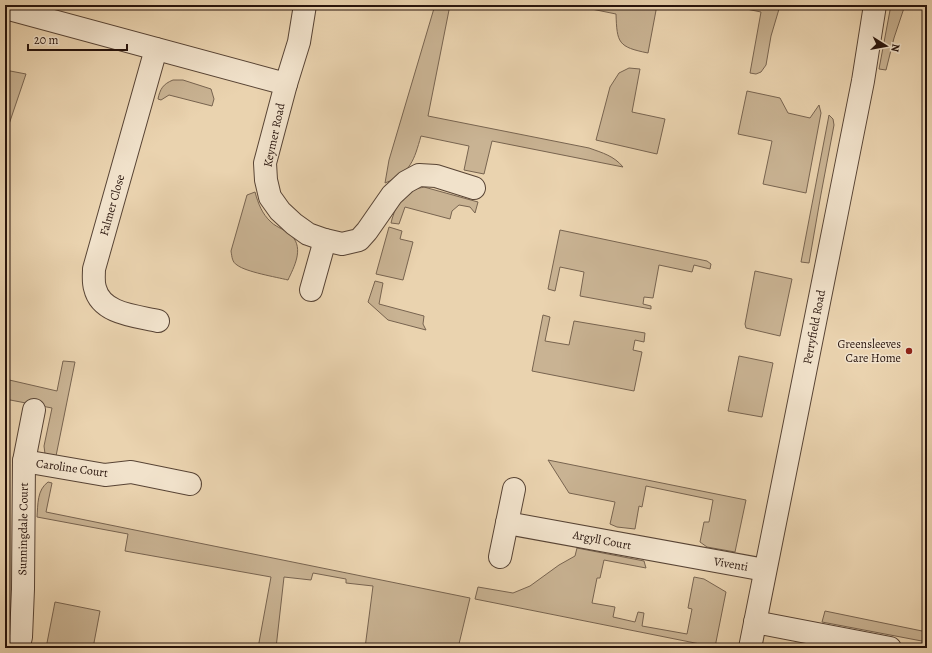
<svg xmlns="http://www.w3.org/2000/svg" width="932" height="653" font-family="Alegreya,serif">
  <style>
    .green { fill: #c9b393; stroke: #786450 }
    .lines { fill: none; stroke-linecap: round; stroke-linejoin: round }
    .minor-casing { stroke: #584435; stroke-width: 24 }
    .minor { stroke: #f1e2cb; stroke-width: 22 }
    .poi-dot { fill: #8f2418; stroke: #f1e2cb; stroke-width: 1.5 }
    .labels { text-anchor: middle; stroke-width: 3; stroke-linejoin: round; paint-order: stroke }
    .street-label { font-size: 12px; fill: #28140c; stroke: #f1e2cb }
    .poi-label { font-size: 12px; fill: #28140c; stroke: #f1e2cb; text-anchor: end }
  </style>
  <rect width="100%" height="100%" fill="#ead3af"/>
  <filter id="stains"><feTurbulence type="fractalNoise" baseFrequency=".005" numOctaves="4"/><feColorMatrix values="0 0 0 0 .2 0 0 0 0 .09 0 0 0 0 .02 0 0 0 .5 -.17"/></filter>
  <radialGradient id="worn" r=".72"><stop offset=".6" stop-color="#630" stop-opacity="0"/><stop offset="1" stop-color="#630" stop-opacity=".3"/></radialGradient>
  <!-- green -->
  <g class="green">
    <path d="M435,5H450L428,116L589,148C603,153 614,156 623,167L492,141L484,174L464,170L469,146L421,136C414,160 411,173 385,183L389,160Z"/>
    <path d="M572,5H657L648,53C618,47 617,43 616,14Z"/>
    <path d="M727,5H754L779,9L771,36L766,65L761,72L756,74L750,73L761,12Z"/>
    <path d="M891,5H905L894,38L886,70L879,69Z"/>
    <path d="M629,68L640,69L632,112L665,119L657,154L596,140L610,87L619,73Z"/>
    <path d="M5,70L26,74L5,136Z"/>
    <path d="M173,80H183L211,89L214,99L212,106L169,95L161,100L158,99C160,89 163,84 173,80Z"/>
    <path d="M747,91L780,98L788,113L810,118L819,105L821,113L806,193L763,184L772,141L738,134Z"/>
    <path d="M829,115L833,119L834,125L821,194L809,263L801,262Z"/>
    <path d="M424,187L478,202L475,213L470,207L459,205L452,211L450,219L405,207L399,224L391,223C394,210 401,194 415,189C417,188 421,188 424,187Z"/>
    <path d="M255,192C258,203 262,214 271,222C277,228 287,230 292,236C304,249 294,267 288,280C276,277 246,272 237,265C232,262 232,257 231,251L247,195Z"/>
    <path d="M389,227L402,231L400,239L413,242L403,280L376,274Z"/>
    <path d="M560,230L707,261L711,264L710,269L694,265L692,272L659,265L653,298L644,297L643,304L651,306V309L580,296L584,272L560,267L555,291L548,289Z"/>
    <path d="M755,271L792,279L780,336L746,328L745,324Z"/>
    <path d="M375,281L383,283L379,304L424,316L423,324L426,330L388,320L368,302Z"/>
    <path d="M543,315L550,317L545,341L569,345L574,321L645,333L644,342L635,340L633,350L642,352L634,391L532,371Z"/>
    <path d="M739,356L773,363L762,417L728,411Z"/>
    <path d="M63,361L75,362L56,456L45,454L44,446L52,408L5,399V379L57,391Z"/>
    <path d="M548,460L746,500L735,552L707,547L700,542L704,522H709L713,500L646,486L642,507L639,506L635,529L617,527L610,524L615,502L569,493Z"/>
    <path d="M48,482L52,483L46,512L470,598L458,648H365L373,586L346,583V579L313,573L311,580L284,577L276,648H258L271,577L125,551L128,534L37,517C38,504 37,490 48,482Z"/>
    <path d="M577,548L644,561L646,568L604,560L600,578H597L592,603L615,607L613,617L635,622L638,612L644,613L642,626L687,634L692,609L688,608L694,577L704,579L726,592L715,647L475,599L478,587L513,593L530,586L559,565L575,556Z"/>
    <path d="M55,602L100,611L93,648H46Z"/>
    <path d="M825,611L927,632V642L822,622Z"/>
  </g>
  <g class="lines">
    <!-- minor casing -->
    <g class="minor-casing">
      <g id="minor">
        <path d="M305,5L299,42L286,84L265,163L266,180L270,197L280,211L294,224L308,234L325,240L342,244L359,240L367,231L392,195L406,182L419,175L436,176L474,188"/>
        <path d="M5,8L286,84"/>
        <path d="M156,49L94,269C94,275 93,282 95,288C101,314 136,316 158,321"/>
        <path d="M311,290L325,240"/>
        <path d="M24,461L105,475L131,472L190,484"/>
        <path d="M507,523L765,570"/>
        <path d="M500,557L514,489"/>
        <path d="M755,622L890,648"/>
        <path d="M18,648L21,637L23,589L24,461L34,410"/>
        <path d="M750,648L835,222L863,81L875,5"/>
      </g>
    </g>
    <!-- minor -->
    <use href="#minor" class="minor"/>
  </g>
  <!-- markers -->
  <circle class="poi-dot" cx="909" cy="351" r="4"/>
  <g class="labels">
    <!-- street labels -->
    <g class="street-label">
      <text transform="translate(274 135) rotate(-78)" y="4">Keymer Road</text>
      <text transform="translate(112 205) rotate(-74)" y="4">Falmer Close</text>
      <text transform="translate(814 327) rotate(-79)" y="4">Perryfield Road</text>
      <text transform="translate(72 468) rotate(8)" y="4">Caroline Court</text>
      <text transform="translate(23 529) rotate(-89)" y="4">Sunningdale Court</text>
      <text transform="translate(602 540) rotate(11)" y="4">Argyll Court</text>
      <text transform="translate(731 564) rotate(10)" y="4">Viventi</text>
    </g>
    <!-- poi labels -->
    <g class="poi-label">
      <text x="901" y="348">Greensleeves<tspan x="901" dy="14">Care Home</tspan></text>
    </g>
  </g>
  <!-- margin -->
  <rect width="932" height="653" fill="none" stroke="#ead3af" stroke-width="20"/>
  <rect x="6" y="6" width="920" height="641" fill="none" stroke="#28140c" stroke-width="2"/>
  <rect x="10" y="10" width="912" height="633" fill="none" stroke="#28140c"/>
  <!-- north arrow -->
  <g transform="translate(886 46) rotate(101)" stroke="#f1e2cb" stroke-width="3" paint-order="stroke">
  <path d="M0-3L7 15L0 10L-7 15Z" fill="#28140c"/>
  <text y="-6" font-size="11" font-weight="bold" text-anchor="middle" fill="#28140c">N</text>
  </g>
  <!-- scale -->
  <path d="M28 44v6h99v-6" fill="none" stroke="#28140c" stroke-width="2"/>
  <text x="34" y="44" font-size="12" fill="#28140c" stroke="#f1e2cb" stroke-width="3" paint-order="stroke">20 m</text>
  <rect width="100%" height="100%" filter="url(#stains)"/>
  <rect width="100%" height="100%" fill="url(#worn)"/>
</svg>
